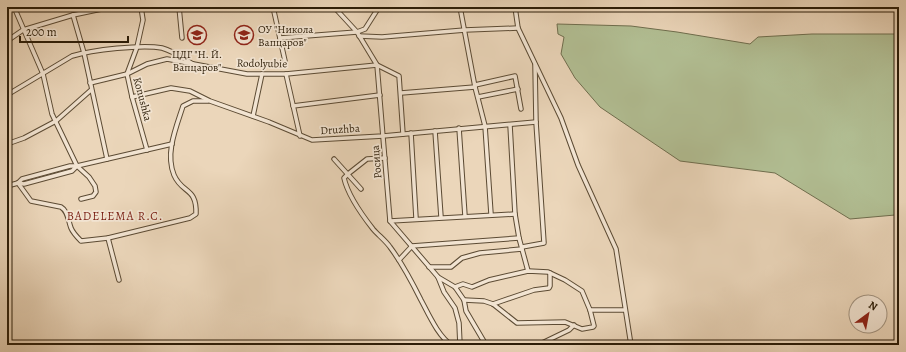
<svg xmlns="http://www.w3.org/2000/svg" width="906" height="352" font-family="Alegreya,serif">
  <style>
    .green { fill: #b2bf94; stroke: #6f6e4e }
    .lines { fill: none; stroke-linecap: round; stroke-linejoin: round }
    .street-casing { stroke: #5c4b34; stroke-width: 5.5 }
    .secondary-casing { stroke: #2c1d08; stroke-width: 7 }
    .street { stroke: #f2e4d2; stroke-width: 3.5 }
    .secondary { stroke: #f2e4d2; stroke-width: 5 }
    .labels { text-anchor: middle; stroke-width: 3.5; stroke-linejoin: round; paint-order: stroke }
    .poi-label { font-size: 11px; fill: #2c1d08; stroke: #f2e4d2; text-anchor: start }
    .street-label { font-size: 11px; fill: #2c1d08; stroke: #f2e4d2 }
    .neighbourhood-label { font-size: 12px; letter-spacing: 1px; fill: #7a1f14; stroke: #f2e4d2 }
  </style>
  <rect width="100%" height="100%" fill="#ebd6ba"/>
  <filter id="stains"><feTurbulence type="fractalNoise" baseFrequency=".005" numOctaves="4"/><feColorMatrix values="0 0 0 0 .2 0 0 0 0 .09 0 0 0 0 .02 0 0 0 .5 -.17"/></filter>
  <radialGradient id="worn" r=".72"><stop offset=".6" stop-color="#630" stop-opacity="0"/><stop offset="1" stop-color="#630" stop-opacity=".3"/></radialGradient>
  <!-- green -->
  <path class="green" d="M557,24L631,26L677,32L750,44L758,37L812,34H899V216L895,215L850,219L775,173L680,161L600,107L575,78L561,54L564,37L558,34Z"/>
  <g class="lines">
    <!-- street casing -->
    <g class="street-casing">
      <g id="street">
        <path d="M14,7L43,74L52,114L77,166L89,177L95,186L96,192L93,196L81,199"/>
        <path d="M141,7L143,20L137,47L127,74L132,97L147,150"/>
        <path d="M179,7L182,38"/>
        <path d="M273,7L285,61"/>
        <path d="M334,7L357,32L377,65L390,221L438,277L455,287L464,300L466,311L486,345"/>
        <path d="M460,7L475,87L485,126L491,214"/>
        <path d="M515,7L518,28L561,118L578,165L616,249L631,345"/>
        <path d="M73,15L84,53L107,159"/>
        <path d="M359,36L382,37L465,30L518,28"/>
        <path d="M280,38L357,32L365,29L379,7"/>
        <path d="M7,41L23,30L73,15L111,7"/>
        <path d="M286,74L300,136"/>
        <path d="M90,83L127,74L147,64L167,59L247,74H286L377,65L399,76L403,134"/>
        <path d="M475,85L515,76L521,109"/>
        <path d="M401,93L475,87"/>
        <path d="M7,95L72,56C92,50 142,44 162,48C173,51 183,58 193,64"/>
        <path d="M132,97L171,88L190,91L210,101L269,122L312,140L383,136L536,122"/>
        <path d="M478,97L518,89"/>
        <path d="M293,106L380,95"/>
        <path d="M253,116L262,74"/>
        <path d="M510,125L515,214L519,238L528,271"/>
        <path d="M459,128L465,216"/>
        <path d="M435,131L441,217"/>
        <path d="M411,133L416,218"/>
        <path d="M7,144L24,138L56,121L91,90"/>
        <path d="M385,158L367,159L348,174L344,178C348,196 362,215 373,229C378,235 385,240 390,247C402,263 412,282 421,300C428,313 439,338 452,345"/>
        <path d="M334,159L361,189"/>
        <path d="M18,183L31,201L61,207C68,211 68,220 71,228C73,233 77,237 81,241L108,238L190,218L196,214C197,187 182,194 174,175C165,153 176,128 183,106L193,101H208"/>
        <path d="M18,183L22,179L70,166H77L172,144"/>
        <path d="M7,186L18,183L24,184L72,171L77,166"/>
        <path d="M390,221L515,214"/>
        <path d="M108,238L119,280"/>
        <path d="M522,247L544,243L536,122L535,65"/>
        <path d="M399,260L412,246L519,238"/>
        <path d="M429,267H451L462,258L480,253L522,249"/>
        <path d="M438,277L444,292L455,308L459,323L460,345"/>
        <path d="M455,287L463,284L472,287L489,280L528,271L548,272L565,280L582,291L590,310L594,326L593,327L582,329L565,322L517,323L493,304L484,301L464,300"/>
        <path d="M493,304L534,290L549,288L550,286V273"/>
        <path d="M590,310H625"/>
        <path d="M538,345L569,330L574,325"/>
      </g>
    </g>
    <!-- secondary casing -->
    <g class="secondary-casing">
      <path id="secondary" d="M7,9L12,7"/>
    </g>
    <!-- street -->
    <use href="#street" class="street"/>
    <!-- secondary -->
    <use href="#secondary" class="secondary"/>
  </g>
  <!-- icons -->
  <defs>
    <g id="school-ring" transform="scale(1)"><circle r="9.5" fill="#f2e4d2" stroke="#8f2418" stroke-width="1.5"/><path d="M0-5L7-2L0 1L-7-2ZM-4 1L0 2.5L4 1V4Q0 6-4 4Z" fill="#8f2418"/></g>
  </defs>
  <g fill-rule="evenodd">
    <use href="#school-ring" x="197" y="35"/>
    <use href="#school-ring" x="244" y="35"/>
  </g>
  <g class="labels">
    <!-- poi labels -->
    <g class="poi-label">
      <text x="258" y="33">ОУ "Никола<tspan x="258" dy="13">Вапцаров"</tspan></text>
      <text x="197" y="58" text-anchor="middle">ЦДГ "Н. Й.<tspan x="197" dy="13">Вапцаров"</tspan></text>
    </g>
    <!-- street labels -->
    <g class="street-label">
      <text transform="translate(262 63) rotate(1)" y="4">Rodolyubie</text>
      <text transform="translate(143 99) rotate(75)" y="4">Konushka</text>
      <text transform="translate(340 129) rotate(-4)" y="4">Druzhba</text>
      <text transform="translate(376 162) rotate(-95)" y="4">Росица</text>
    </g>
    <!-- neighbourhood labels -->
    <g class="neighbourhood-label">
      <text x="115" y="220">BADELEMA R.C.</text>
    </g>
  </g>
  <!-- margin -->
  <rect width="906" height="352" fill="none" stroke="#ebd6ba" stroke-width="24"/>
  <rect x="8" y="8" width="890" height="336" fill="none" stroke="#2c1d08" stroke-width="2"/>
  <rect x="12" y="12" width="882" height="328" fill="none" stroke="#2c1d08"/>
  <!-- north arrow -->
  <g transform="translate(868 314) rotate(32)"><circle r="19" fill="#f2e4d2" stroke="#a39481"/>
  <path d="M0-3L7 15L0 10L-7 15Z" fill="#8f2418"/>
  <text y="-6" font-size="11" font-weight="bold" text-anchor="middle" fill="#2c1d08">N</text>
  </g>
  <!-- scale -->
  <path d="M20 36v6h108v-6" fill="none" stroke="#2c1d08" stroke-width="2"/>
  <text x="26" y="36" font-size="12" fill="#2c1d08" stroke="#f2e4d2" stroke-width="3" paint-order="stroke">200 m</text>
  <rect width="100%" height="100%" filter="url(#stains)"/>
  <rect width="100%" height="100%" fill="url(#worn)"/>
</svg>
